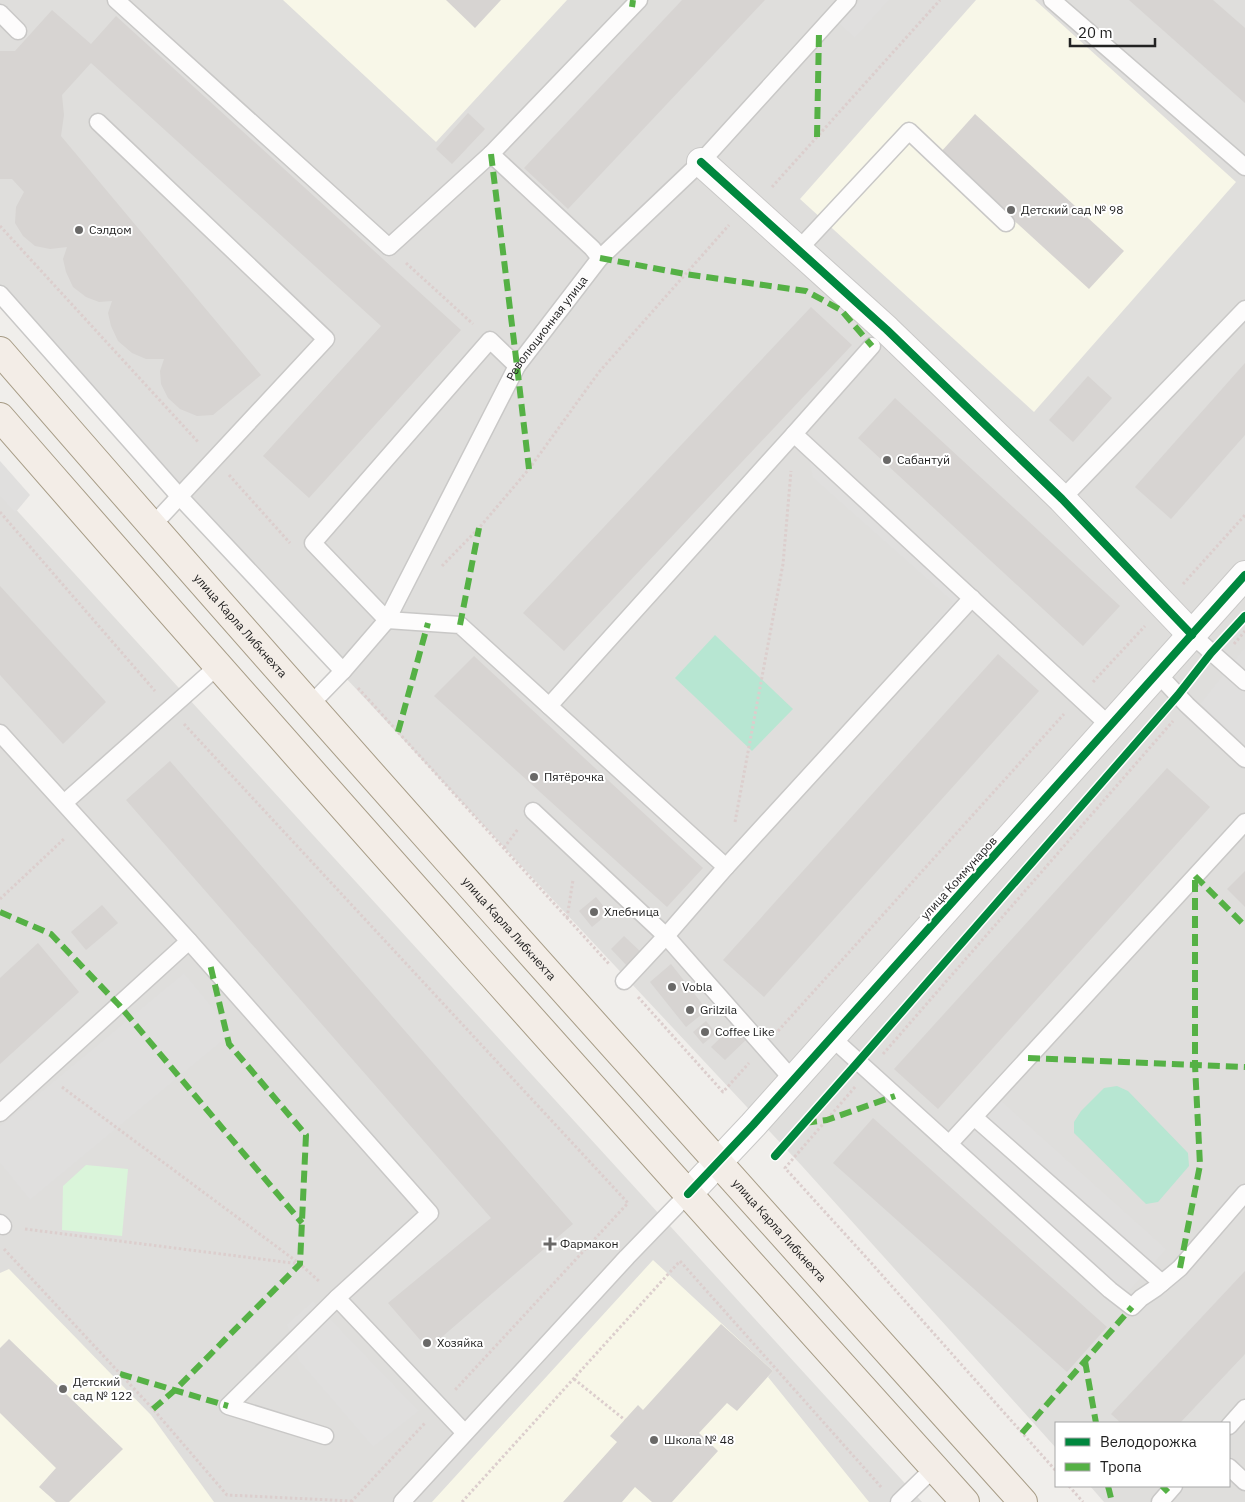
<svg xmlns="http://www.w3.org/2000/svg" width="1245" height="1502" font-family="'IBM Plex Sans',sans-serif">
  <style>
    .residential { fill: #dfdedc }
    .education { fill: #f8f7e8 }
    .park { fill: #daf5da }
    .pitch { fill: #b7e6d2 }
    .parking { fill: #e0dfde }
    .building { fill: #d7d4d2 }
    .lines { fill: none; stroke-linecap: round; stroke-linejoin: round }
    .service-casing { stroke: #c9c8c7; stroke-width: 19 }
    .minor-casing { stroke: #c9c8c7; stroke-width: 30 }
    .tertiary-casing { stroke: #c9c8c7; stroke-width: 30 }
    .primary-casing { stroke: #a79c86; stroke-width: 30 }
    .path { stroke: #dccecd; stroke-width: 3; stroke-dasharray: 2.5 2.5; stroke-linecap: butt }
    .service { stroke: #fdfcfc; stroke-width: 16 }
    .minor { stroke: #fdfcfc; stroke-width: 28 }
    .tertiary { stroke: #fdfcfc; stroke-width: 28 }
    .primary { stroke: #f3ede7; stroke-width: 28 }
    .quiet { stroke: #55b145; stroke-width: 6; stroke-dasharray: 12 6; stroke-linecap: butt }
    .cycleway-casing { stroke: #fff; stroke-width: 11 }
    .cycleway { stroke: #00873e; stroke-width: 8 }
    .poi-dot { fill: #6a6968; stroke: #fff; stroke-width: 2 }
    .labels { text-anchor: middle; stroke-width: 4; stroke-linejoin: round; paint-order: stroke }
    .poi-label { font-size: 12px; fill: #222; stroke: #fff; text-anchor: start }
    .street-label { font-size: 12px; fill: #222; stroke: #fff }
  </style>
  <rect width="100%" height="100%" fill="#f0eeeb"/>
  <!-- residential -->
  <g class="residential">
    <path d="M0,0H1245V1502H1104L1090,1486H1229V1423H1056V1448L802,1166L0,308Z"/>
    <path d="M0,492L922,1502H0Z"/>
  </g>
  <!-- education -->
  <g class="education">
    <path d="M283,0H567L436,142Z"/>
    <path d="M976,0H1035L1236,182L1034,412L800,199Z"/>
    <path d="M653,1260L773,1371L768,1377L869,1502H432Z"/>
    <path d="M9,1269L151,1415L214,1502H0V1273Z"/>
  </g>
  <!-- park -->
  <path class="park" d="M86,1165L128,1169L122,1236L62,1230L63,1186Z"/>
  <!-- pitch -->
  <g class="pitch">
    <path d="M715,635L793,709L752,751L675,678Z"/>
    <path d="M1117,1086L1128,1091L1188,1153L1189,1166L1158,1202L1146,1204L1074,1133V1122L1081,1111L1104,1088Z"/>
  </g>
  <!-- parking -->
  <g class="parking">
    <path d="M860,0H889L855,38L839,24Z"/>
    <path d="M810,448L972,598L924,651L926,632L953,602L813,478L810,463Z"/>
    <path d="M0,461L30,495L15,513L0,496Z"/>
    <path d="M1245,647V746L1200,704Z"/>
    <path d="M184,973L233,1032L30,1200L0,1163V1126Z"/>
    <path d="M1001,1101L1166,1249L1126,1294L961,1146Z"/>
    <path d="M313,1301L419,1411L373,1447L299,1361L287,1324Z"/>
  </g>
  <!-- building -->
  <g class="building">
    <path d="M446,0H501L475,28Z"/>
    <path d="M682,0H765L568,209L524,168Z"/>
    <path d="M1129,0H1213L1245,28V103Z"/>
    <path d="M52,10L91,44L116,16L461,330L309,498L263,456L381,326L91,63L62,95L64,115L61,136L261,375L213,415L197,416L180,409L168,398L161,384L160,371L164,359H146L132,353L118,341L111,326L108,313L112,301L99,302L86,297L73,287L66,272L63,259L67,247L50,249L35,246L23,236L15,223L16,207L24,192L12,179H0V51H15Z"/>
    <path d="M468,113L485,129L452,164L436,149Z"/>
    <path d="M975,114L1124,251L1089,289L940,153Z"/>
    <path d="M811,307L852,345L564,651L523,613Z"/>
    <path d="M1245,363V435L1171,519L1135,487Z"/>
    <path d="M1088,376L1112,398L1073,442L1049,420Z"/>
    <path d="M895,398L1120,606L1083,646L858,438Z"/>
    <path d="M0,586L106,702L63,744L0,675Z"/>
    <path d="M998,654L1039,691L764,997L723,960Z"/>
    <path d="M474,656L703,868L667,907L434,696Z"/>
    <path d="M170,761L573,1224L428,1349L388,1303L491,1218L126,800Z"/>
    <path d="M1167,768L1210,807L938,1109L894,1069Z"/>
    <path d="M1245,871V907L1227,889Z"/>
    <path d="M596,897L609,913L592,927L579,911Z"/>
    <path d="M102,905L118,923L86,950L71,932Z"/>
    <path d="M624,936L643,954L629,968L611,949Z"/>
    <path d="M38,943L79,992L0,1064V978Z"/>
    <path d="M671,964L707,1010L686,1027L650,982Z"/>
    <path d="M706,1021L716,1033L703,1044L693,1032Z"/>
    <path d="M738,1021L751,1035L725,1060L711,1047Z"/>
    <path d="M873,1118L1107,1327L1067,1372L833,1163Z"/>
    <path d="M1245,1271V1354L1180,1423H1121L1111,1414Z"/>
    <path d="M721,1324L773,1371L737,1411L727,1403L699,1433L718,1451L672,1502H652L635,1487L622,1502H563L617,1442L610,1436L638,1405L643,1410Z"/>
    <path d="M9,1339L123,1449L69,1502H56L39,1487L56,1468L0,1413V1348Z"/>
  </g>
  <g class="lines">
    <!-- service casing -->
    <g class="service-casing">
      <g id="service">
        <path d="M116,0L389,247L491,154"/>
        <path d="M1052,0L1245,167"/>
        <path d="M0,13L18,31"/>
        <path d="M98,122L326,339L152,526"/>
        <path d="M798,250L909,131L1006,223"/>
        <path d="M600,258L592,248L491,154L639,0"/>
        <path d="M0,294L179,496L343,671"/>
        <path d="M517,366L490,340L313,543L387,620L460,625L726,867L666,936L624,981"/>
        <path d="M794,434L872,346"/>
        <path d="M1062,499L1245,309"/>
        <path d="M1192,635L1245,682"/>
        <path d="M1157,673L1187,705L1245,759"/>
        <path id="s1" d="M310,705L343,671L387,620L517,366L600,258L701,162L848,0"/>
        <path d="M549,706L794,434L1110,726"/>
        <path d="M0,733L189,941L430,1213L337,1298L465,1433"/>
        <path d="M64,803L219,665"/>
        <path d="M533,811L666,936L793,1080"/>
        <path d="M726,867L972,598"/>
        <path d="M831,1037L1110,1290L1132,1307L1141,1298L1156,1288L1180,1268L1245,1193"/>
        <path d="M0,1113L189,941"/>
        <path d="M974,1117L1162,1283"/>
        <path d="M949,1144L1245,822"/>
        <path d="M0,1223L3,1226"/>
        <path d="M1229,1426L1245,1408"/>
        <path d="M325,1436L228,1406L337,1298"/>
        <path d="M1229,1467L1245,1482"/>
        <path d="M402,1502L627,1257L688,1194"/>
        <path d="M899,1502L934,1468"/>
        <path d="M1160,1502L1174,1486"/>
      </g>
    </g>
    <!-- minor casing -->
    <g class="minor-casing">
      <path id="minor" d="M701,162L887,330L1062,499L1192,635"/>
    </g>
    <!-- tertiary casing -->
    <g class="tertiary-casing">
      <path id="tertiary" d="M688,1194L753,1125L1245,575"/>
    </g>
    <!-- primary casing -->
    <g class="primary-casing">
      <g id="primary">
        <path id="s2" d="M0,351C336,739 680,1120 1023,1502"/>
        <path d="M0,417C318,782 641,1142 965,1502"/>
      </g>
    </g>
    <!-- path -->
    <g class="path">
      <path d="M772,187L940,0"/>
      <path d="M0,226L199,443"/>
      <path d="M406,263L473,324"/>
      <path d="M229,475L290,543"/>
      <path d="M0,512L155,691"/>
      <path d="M442,566L479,528L529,469L599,372L729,225"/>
      <path d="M1183,584L1245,515"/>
      <path d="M1234,644L1245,631"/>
      <path d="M1093,682L1145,626"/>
      <path d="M358,688L609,964"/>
      <path d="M184,724L628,1203L455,1390"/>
      <path d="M735,822L783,564L791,471"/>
      <path d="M504,848L518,829"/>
      <path d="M0,899L65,838"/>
      <path d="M567,918L573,880"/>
      <path d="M638,997L723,1092L749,1063"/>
      <path d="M778,1031L1064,714"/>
      <path d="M883,1054L1173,721"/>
      <path d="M62,1087L300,1264"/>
      <path d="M855,1087L785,1168L865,1256L1056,1471"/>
      <path d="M25,1229L300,1264L320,1282"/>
      <path d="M4,1249L153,1409L227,1495L352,1501"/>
      <path d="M574,1379L625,1420"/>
      <path d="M1069,1486L1083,1502"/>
      <path d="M351,1502L425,1423"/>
      <path d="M462,1502L680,1261L882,1488"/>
    </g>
    <!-- service -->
    <use href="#service" class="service"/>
    <!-- minor -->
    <use href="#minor" class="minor"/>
    <!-- tertiary -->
    <use href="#tertiary" class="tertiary"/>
    <!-- primary -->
    <use href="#primary" class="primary"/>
    <!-- quiet -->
    <g class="quiet">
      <path d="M632,7L633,0"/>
      <path d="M817,137L819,32"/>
      <path d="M491,154L517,366L529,469"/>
      <path d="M600,258L685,274L806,291L841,310L872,346"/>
      <path d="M460,625L479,528"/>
      <path d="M398,732L428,623"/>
      <path d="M1195,876L1245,926"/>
      <path d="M0,912L51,934L119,1005L302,1223"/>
      <path d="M1028,1058L1245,1067"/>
      <path d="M805,1123L827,1120L895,1096"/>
      <path d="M1180,1268L1200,1165L1195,1065V876"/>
      <path d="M1085,1361L1096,1423"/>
      <path d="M120,1374L228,1406"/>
      <path d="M153,1409L175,1390L300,1264L306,1135L229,1044L210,964"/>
      <path d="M1022,1433L1132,1307"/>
      <path d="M1108,1486L1112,1502"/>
      <path d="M1162,1486L1168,1492"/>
    </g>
    <!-- cycleway casing -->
    <g class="cycleway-casing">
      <g id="cycleway">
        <path d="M701,162L887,330L1062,499L1192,635"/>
        <path d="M775,1156L858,1062L1178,695L1211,653L1245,616"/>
        <path d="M688,1194L753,1125L1245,575"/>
      </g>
    </g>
    <!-- cycleway -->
    <use href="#cycleway" class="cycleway"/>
  </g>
  <!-- markers -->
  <g class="poi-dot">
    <circle cx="1011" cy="210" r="5"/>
    <circle cx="79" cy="230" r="5"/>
    <circle cx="887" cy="460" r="5"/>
    <circle cx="534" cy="777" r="5"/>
    <circle cx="594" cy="912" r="5"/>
    <circle cx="672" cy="987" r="5"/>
    <circle cx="690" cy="1010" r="5"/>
    <circle cx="705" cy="1032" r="5"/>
    <path d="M547.5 1236.5h5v5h5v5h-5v5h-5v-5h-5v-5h5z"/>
    <circle cx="427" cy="1343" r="5"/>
    <circle cx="63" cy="1389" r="5"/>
    <circle cx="654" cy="1440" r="5"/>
  </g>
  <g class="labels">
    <!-- poi labels -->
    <g class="poi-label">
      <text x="1021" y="214">Детский сад № 98</text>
      <text x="89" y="234">Сэлдом</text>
      <text x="897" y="464">Сабантуй</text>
      <text x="544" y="781">Пятёрочка</text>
      <text x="604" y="916">Хлебница</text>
      <text x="682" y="991">Vobla</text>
      <text x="700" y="1014">Grilzila</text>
      <text x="715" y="1036">Coffee Like</text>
      <text x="560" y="1248">Фармакон</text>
      <text x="437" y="1347">Хозяйка</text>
      <text x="73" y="1386">Детский<tspan x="73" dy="14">сад № 122</tspan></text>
      <text x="664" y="1444">Школа № 48</text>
    </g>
    <!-- street labels -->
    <g class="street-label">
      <text dy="4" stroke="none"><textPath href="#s1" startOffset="448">Революционная улица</textPath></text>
      <text dy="4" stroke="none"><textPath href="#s2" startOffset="365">улица Карла Либкнехта</textPath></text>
      <text transform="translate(959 878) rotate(-48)" y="4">улица Коммунаров</text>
      <text dy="4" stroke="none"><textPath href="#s2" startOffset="770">улица Карла Либкнехта</textPath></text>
      <text dy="4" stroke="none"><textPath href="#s2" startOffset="1175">улица Карла Либкнехта</textPath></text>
    </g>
  </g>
  <!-- legend -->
  <rect x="1055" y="1422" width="175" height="65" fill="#ffffff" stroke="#a7a7a7"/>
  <rect x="1065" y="1438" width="25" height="8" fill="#00873e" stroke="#a7a7a7"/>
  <text x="1100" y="1447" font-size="15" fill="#222222">Велодорожка</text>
  <rect x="1065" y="1463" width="25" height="8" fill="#55b145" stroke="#a7a7a7"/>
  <text x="1100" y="1472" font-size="15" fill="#222222">Тропа</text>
  <!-- scale -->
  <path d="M1070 38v8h85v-8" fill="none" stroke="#222222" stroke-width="2.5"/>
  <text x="1078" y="38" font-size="15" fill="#222222" stroke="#ffffff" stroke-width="4" paint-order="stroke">20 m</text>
</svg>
